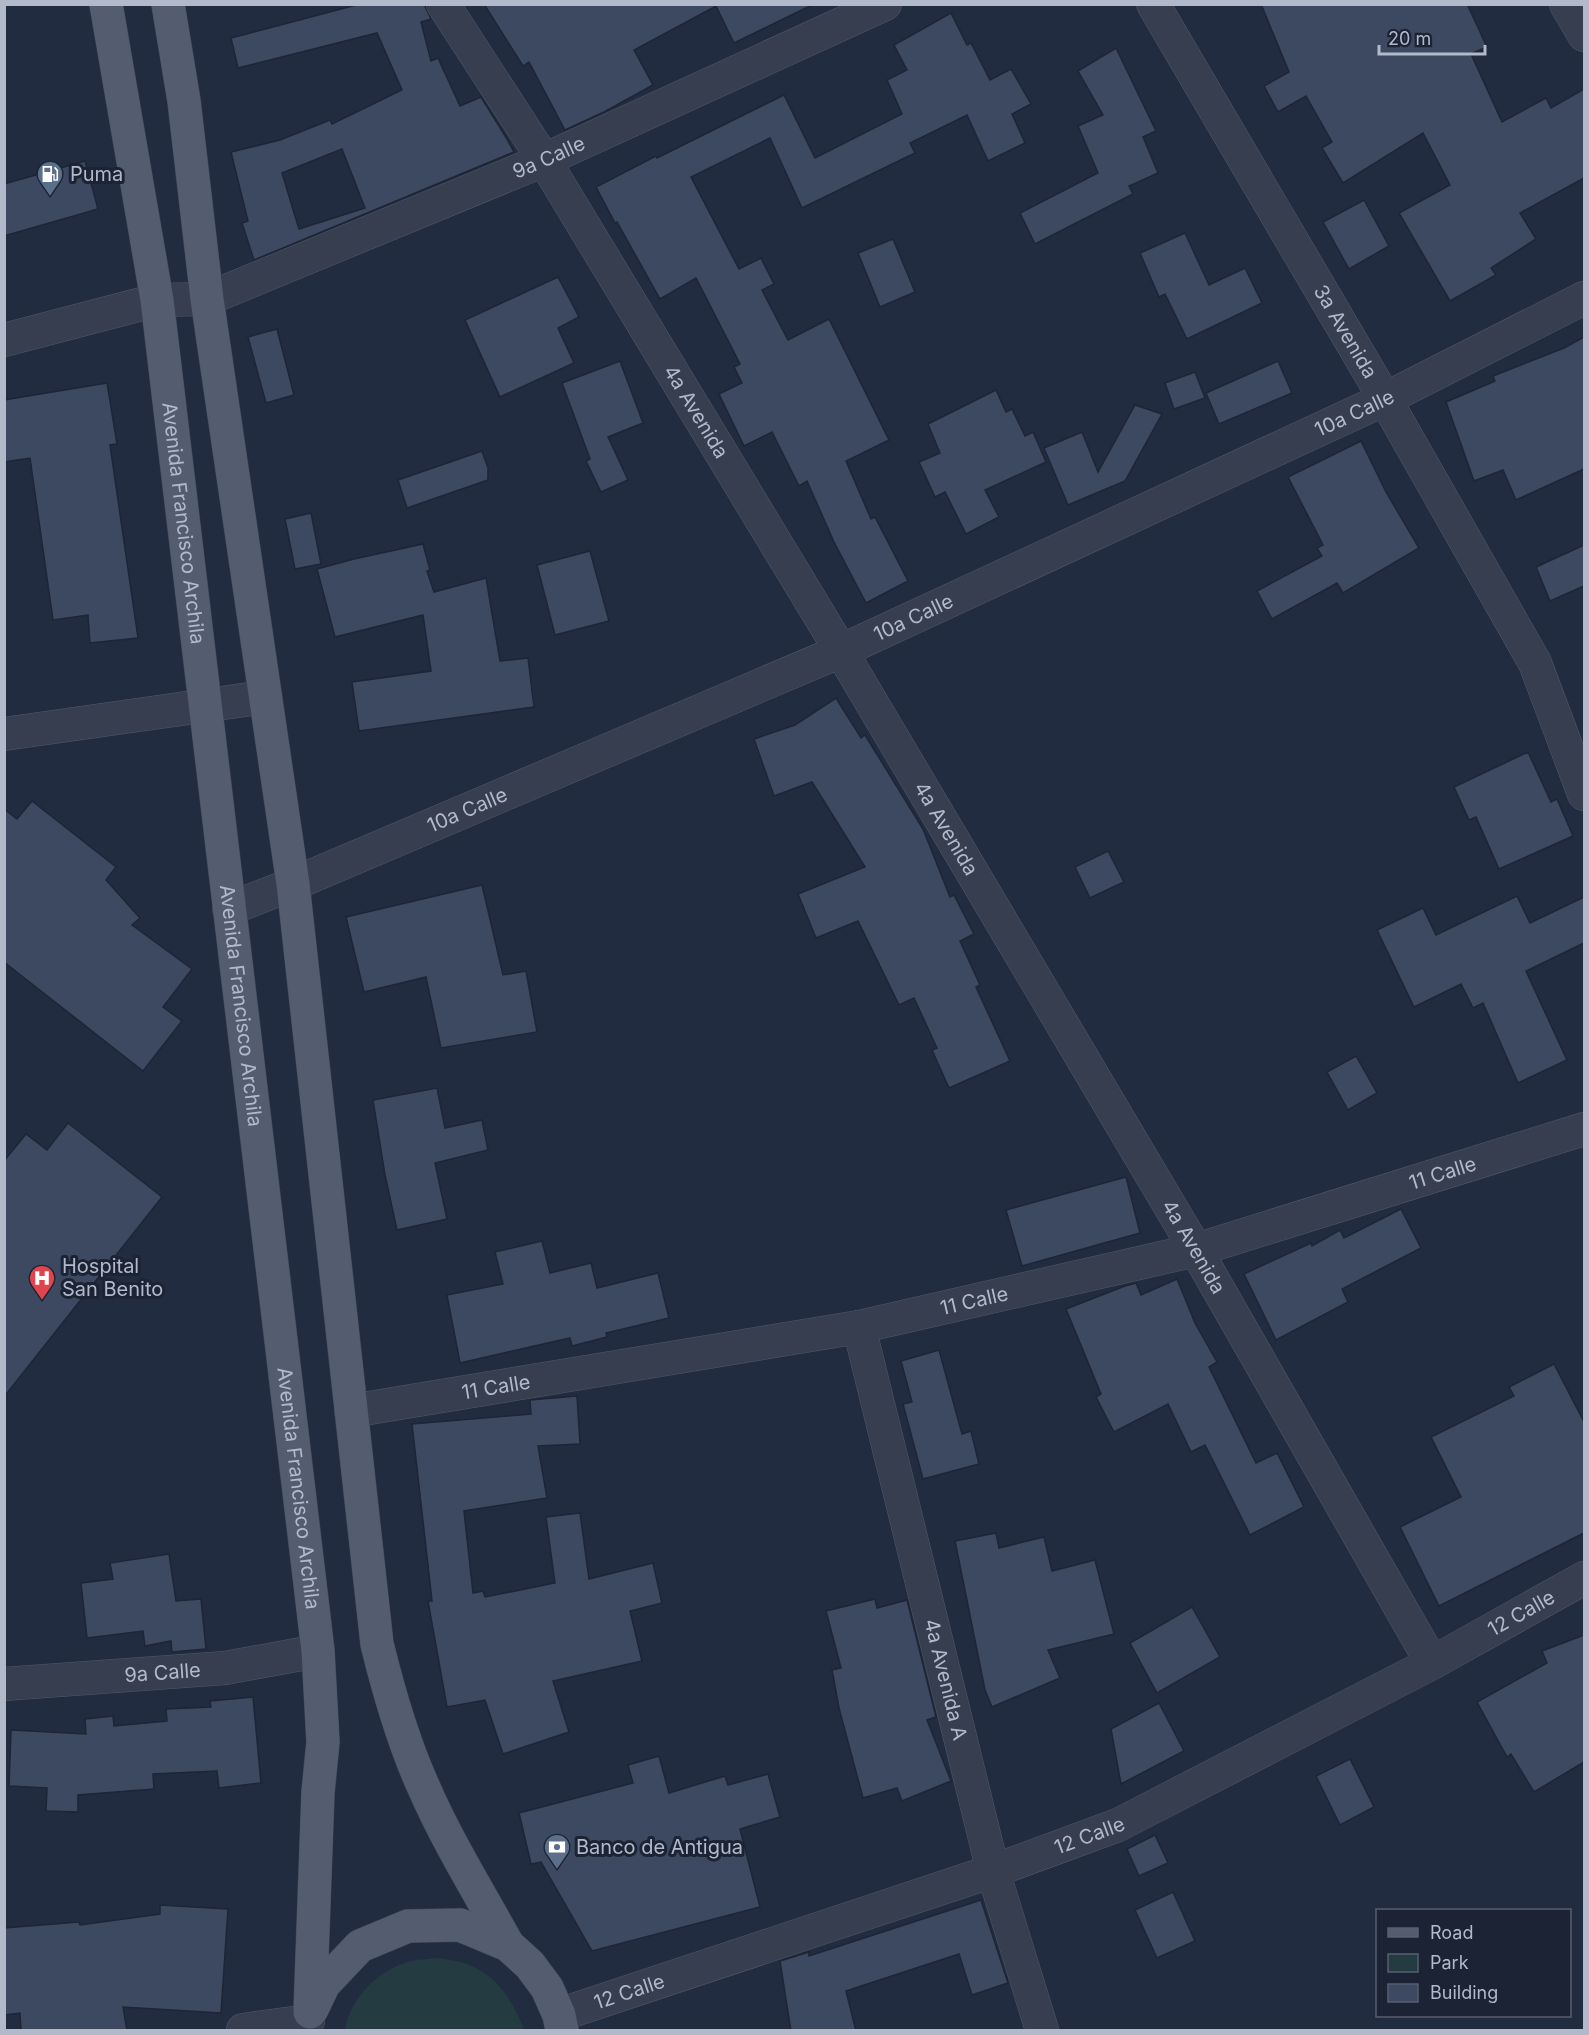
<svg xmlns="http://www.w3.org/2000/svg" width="1589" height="2035" font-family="Inter,sans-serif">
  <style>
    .green { fill: #243b41 }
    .building { fill: #3d4960; stroke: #1d2536; stroke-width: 1.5; fill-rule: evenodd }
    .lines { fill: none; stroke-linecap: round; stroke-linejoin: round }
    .minor-casing { stroke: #51596a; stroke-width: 34 }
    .major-casing { stroke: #3f4758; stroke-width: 34 }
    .minor { stroke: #363e4f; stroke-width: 33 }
    .major { stroke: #545d70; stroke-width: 33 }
    .labels { text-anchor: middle; stroke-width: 6; stroke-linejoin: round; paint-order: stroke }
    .street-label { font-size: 20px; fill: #b2b9ca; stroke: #1b2334 }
    .poi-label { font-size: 20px; fill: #b2b9ca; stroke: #1b2334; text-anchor: start }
  </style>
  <rect width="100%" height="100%" fill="#222c40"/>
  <!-- green -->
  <path class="green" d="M439,1958C448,1960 459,1961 467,1964C497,1975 514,2002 524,2030H345C350,1998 379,1969 411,1961C420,1959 430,1959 439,1958Z"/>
  <!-- building -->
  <g class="building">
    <path d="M360,4H424L431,19L421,22L431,61L438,58L460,106L481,97L507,139L514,152L254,260L242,223L248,221L231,152L280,140L330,120L332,124L402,90L377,33L238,68L231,38ZM342,149L365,208L299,229L282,173Z"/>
    <path d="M484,4H814L734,43L716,6L634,50L653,85L604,112L565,130L529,62L523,66Z"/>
    <path d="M1261,4H1467L1487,47L1471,54L1502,122L1546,98L1551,108L1584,89V178L1520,213L1536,239L1491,268L1496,275L1450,301L1399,213L1450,185L1423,133L1343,183L1322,148L1332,142L1306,96L1278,112L1264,86L1289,72Z"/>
    <path d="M951,13L967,45L971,43L990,80L1011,69L1031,104L1012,114L1025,143L988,161L967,115L910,143L915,153L802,208L770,138L691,177L739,269L761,258L774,284L762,290L788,340L829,319L889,440L846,461L871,519L875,517L908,581L866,603L834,542L807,481L799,486L772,432L744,446L719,394L742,383L734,367L740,364L696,278L660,299L617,222L615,223L596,187L656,156L657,158L784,95L815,158L902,114L887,80L907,70L894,45Z"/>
    <path d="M1116,48L1156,131L1143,137L1158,173L1129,186L1133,194L1035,244L1020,213L1098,173L1078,126L1103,115L1078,71Z"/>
    <path d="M85,161L98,209L4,236V184Z"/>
    <path d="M1364,200L1389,246L1349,269L1323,222Z"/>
    <path d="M1185,233L1209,285L1245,268L1262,303L1187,339L1165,294L1159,297L1140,253Z"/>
    <path d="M893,239L915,292L880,307L858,253Z"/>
    <path d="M558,277L579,317L558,328L574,363L500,397L465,320Z"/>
    <path d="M277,329L294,395L266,403L248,337Z"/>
    <path d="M1584,337V469L1516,500L1503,470L1474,481L1446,402L1495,381L1493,376L1564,348Z"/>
    <path d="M620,361L643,423L608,437L628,480L601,492L586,461L590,459L562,383Z"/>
    <path d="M1278,361L1292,393L1219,424L1206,393Z"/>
    <path d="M1195,372L1205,398L1174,409L1165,383Z"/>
    <path d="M107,383L117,444L110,445L138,638L90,643L88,615L53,620L30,458L4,462V400Z"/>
    <path d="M996,390L1006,412L1012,409L1025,436L1033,432L1046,462L985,490L999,517L966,534L945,492L935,497L919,462L940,453L928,424Z"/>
    <path d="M1135,405L1162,414L1125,481L1068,505L1044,448L1082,432L1098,472Z"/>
    <path d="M1361,441L1386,492L1419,548L1343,593L1337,583L1272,619L1257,591L1322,556L1317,548L1323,545L1288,477Z"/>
    <path d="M482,451L488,468V480L407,508L398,480Z"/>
    <path d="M311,513L321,564L295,569L285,519Z"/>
    <path d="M423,544L430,570L427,571L434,592L486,578L500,661L528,658L534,707L359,731L352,682L431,671L423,615L335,637L317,569L354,559Z"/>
    <path d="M1584,545V586L1550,601L1536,567Z"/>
    <path d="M590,551L609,621L555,635L537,565Z"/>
    <path d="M836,698L861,738L865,735L923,829L950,897L954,895L974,934L960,941L980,985L976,987L1010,1061L949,1088L932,1050L937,1048L914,998L899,1005L858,921L816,938L798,894L865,867L812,782L774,796L754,739L795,725Z"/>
    <path d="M1528,752L1551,802L1557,799L1573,836L1499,869L1476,817L1469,820L1454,787Z"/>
    <path d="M32,801L116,867L106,880L140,918L132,925L192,969L163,1007L182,1021L143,1071L4,962V809L17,819Z"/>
    <path d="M1108,851L1124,882L1090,898L1075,867Z"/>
    <path d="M482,885L503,975L526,971L537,1032L441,1048L426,977L364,992L346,917Z"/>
    <path d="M1517,896L1530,923L1584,897V943L1526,971L1567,1060L1518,1083L1483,1003L1473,1008L1461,984L1414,1007L1377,930L1423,908L1436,935Z"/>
    <path d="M1356,1056L1377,1093L1348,1110L1327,1072Z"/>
    <path d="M437,1088L445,1128L482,1120L488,1150L435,1163L447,1219L397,1230L385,1175L373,1100Z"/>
    <path d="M68,1123L162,1197L4,1397V1161L26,1134L47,1150Z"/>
    <path d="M1126,1177L1140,1233L1022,1266L1006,1210Z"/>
    <path d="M1401,1209L1421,1248L1342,1289L1348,1302L1276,1340L1244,1274L1311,1243L1312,1246L1340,1230L1344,1238Z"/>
    <path d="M542,1241L550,1273L591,1263L597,1288L658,1273L669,1318L606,1333L607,1337L572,1346L570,1338L460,1363L447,1295L503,1284L495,1252Z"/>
    <path d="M1177,1279L1195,1323L1217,1362L1209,1367L1256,1463L1277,1453L1304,1507L1250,1535L1205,1445L1191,1452L1168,1404L1114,1432L1096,1397L1101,1394L1066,1309L1125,1286L1136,1283L1141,1295Z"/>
    <path d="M939,1350L962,1434L971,1431L979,1464L923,1479L903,1404L912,1402L901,1361Z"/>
    <path d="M1554,1364L1584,1422V1533L1439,1606L1400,1527L1461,1497L1431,1437L1514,1396L1509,1387Z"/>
    <path d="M577,1396L580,1444L538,1446L547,1498L464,1511L473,1593L483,1591L485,1597L555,1583L546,1517L580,1513L589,1579L653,1563L662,1603L630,1611L642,1661L553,1681L569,1732L503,1754L485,1700L447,1707L428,1601H432L412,1424L531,1414L530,1400Z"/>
    <path d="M996,1533L999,1548L1044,1537L1052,1571L1095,1560L1114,1634L1048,1650L1060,1678L992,1707L985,1690L955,1541Z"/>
    <path d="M169,1554L176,1601L201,1599L206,1649L172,1652L171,1641L145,1646L143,1631L87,1638L81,1583L113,1579L110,1563Z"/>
    <path d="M875,1599L877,1608L907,1600L936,1717L927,1720L951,1781L902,1801L897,1788L863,1798L839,1708L832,1670L841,1668L826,1611Z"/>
    <path d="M1192,1607L1220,1657L1157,1693L1130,1643Z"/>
    <path d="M1584,1635V1762L1534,1792L1511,1754L1507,1757L1477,1702L1547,1663L1542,1651Z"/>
    <path d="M253,1697L261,1783L219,1788L217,1771L153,1774L154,1789L78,1795V1812L46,1811L47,1788L9,1786L11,1730L86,1734L85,1719L113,1716L114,1726L167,1721L166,1709L211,1707L210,1701Z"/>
    <path d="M1159,1703L1184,1751L1121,1784L1111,1729Z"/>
    <path d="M659,1756L669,1793L725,1776L728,1785L768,1774L780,1817L740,1829L760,1907L592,1951L541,1862L531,1864L519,1813L633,1783L628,1765Z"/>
    <path d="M1350,1759L1374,1807L1340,1825L1316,1776Z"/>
    <path d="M1155,1835L1168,1863L1139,1876L1127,1849Z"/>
    <path d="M1173,1892L1195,1941L1157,1958L1135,1910Z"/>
    <path d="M981,1900L1008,1983L972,1995L959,1954L846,1991L856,2031H791L780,1961L809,1952V1956Z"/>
    <path d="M160,1905L228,1909L221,2013L123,2007L127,2031H21L20,2013L4,2015V1928L79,1922L80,1925L160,1914Z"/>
  </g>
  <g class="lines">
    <!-- minor casing -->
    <g class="minor-casing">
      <g id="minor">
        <path id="s1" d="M443,4L544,160L841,651L1196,1250L1432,1663"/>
        <path id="s2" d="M1153,4L1385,399L1535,663L1584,794"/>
        <path d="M1566,4L1584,35"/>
        <path id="s3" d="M4,340L157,300L207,299L544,160L885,4"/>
        <path d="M4,734L265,697"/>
        <path id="s4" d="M229,909L293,884L841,651L1385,399L1584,298"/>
        <path id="s5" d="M859,1327L993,1871L1042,2030"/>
        <path id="s6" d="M351,1411L859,1327L1196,1250L1584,1129"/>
        <path id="s7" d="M4,1684L225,1668L318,1651"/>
        <path id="s8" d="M559,2015L993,1871L1118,1825L1432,1663L1584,1578"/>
        <path d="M243,2030L308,2021"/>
      </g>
    </g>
    <!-- major casing -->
    <g class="major-casing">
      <g id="major">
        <path id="s9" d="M106,4L157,300L318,1651L323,1742L318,1792L310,2012"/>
        <path d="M168,4L184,101L207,299L293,884L377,1644C389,1693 403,1742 424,1788C447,1841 480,1894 508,1945"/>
        <path d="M312,2009L324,1984L360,1946L408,1926L460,1925L508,1945L530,1965L547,1988L559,2015L562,2030"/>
      </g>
    </g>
    <!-- minor -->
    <use href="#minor" class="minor"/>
    <!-- major -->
    <use href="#major" class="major"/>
  </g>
  <!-- icons -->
  <defs>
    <g id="fuel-pin" transform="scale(1.35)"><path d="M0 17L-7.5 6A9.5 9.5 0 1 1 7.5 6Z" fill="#5c6f8a" stroke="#1b2334"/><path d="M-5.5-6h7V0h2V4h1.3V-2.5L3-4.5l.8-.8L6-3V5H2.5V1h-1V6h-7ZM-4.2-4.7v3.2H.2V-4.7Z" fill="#fff"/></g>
    <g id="hospital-pin" transform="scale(1.35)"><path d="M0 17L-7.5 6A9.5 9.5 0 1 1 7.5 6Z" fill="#e0444e" stroke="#1b2334"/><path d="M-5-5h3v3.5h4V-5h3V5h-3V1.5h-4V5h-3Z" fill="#fff"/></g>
    <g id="bank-pin" transform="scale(1.35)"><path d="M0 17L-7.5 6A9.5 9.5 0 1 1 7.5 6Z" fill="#5c6f8a" stroke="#1b2334"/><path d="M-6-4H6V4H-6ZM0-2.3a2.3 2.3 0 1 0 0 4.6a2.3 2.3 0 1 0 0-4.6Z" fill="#fff"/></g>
  </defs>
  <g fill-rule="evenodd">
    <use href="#fuel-pin" x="50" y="174"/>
    <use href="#hospital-pin" x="42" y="1278"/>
    <use href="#bank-pin" x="557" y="1847"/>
  </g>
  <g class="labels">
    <!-- street labels -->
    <g class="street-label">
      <text dy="7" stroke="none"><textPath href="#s3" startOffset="578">9a Calle</textPath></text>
      <text dy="7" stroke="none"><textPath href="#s2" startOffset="380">3a Avenida</textPath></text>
      <text dy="7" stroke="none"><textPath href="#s1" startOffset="480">4a Avenida</textPath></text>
      <text dy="7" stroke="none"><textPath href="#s4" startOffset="1230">10a Calle</textPath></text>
      <text dy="7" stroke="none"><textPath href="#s9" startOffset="525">Avenida Francisco Archila</textPath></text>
      <text dy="7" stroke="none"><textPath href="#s4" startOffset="744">10a Calle</textPath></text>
      <text dy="7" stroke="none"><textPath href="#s4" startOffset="258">10a Calle</textPath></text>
      <text dy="7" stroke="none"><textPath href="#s1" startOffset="966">4a Avenida</textPath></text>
      <text dy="7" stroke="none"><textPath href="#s9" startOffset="1011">Avenida Francisco Archila</textPath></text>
      <text dy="7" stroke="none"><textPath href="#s6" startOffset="1119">11 Calle</textPath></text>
      <text dy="7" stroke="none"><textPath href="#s1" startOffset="1452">4a Avenida</textPath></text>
      <text dy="7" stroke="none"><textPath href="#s6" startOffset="633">11 Calle</textPath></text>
      <text dy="7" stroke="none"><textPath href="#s6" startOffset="147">11 Calle</textPath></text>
      <text dy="7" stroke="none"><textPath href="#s9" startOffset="1497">Avenida Francisco Archila</textPath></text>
      <text dy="7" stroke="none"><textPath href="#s8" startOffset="1046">12 Calle</textPath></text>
      <text dy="7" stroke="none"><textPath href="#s7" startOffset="159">9a Calle</textPath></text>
      <text dy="7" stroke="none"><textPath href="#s5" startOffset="363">4a Avenida A</textPath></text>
      <text dy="7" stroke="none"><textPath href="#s8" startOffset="560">12 Calle</textPath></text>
      <text dy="7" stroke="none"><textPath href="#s8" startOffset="74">12 Calle</textPath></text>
    </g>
    <!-- poi labels -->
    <g class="poi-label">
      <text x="70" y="181">Puma</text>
      <text x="62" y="1273">Hospital<tspan x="62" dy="23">San Benito</tspan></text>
      <text x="576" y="1854">Banco de Antigua</text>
    </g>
  </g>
  <!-- border -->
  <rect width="1589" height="2035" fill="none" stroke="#b2b9ca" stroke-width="12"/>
  <!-- legend -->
  <rect x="1376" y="1909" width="195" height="108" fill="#1b2334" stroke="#575f70" stroke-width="1.5"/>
  <rect x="1388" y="1928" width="30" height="9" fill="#545d70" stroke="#575f70" stroke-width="1.5"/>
  <text x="1430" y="1939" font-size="18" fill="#b2b9ca">Road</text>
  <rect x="1388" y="1954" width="30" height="18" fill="#243b41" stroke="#575f70" stroke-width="1.5"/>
  <text x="1430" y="1969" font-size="18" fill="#b2b9ca">Park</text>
  <rect x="1388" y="1984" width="30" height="18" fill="#3d4960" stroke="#575f70" stroke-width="1.5"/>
  <text x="1430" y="1999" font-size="18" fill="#b2b9ca">Building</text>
  <!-- scale -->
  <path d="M1379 45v9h106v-9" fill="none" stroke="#b2b9ca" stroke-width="3"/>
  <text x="1388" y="45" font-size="18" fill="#b2b9ca" stroke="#1b2334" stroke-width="4.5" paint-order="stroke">20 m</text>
</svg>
